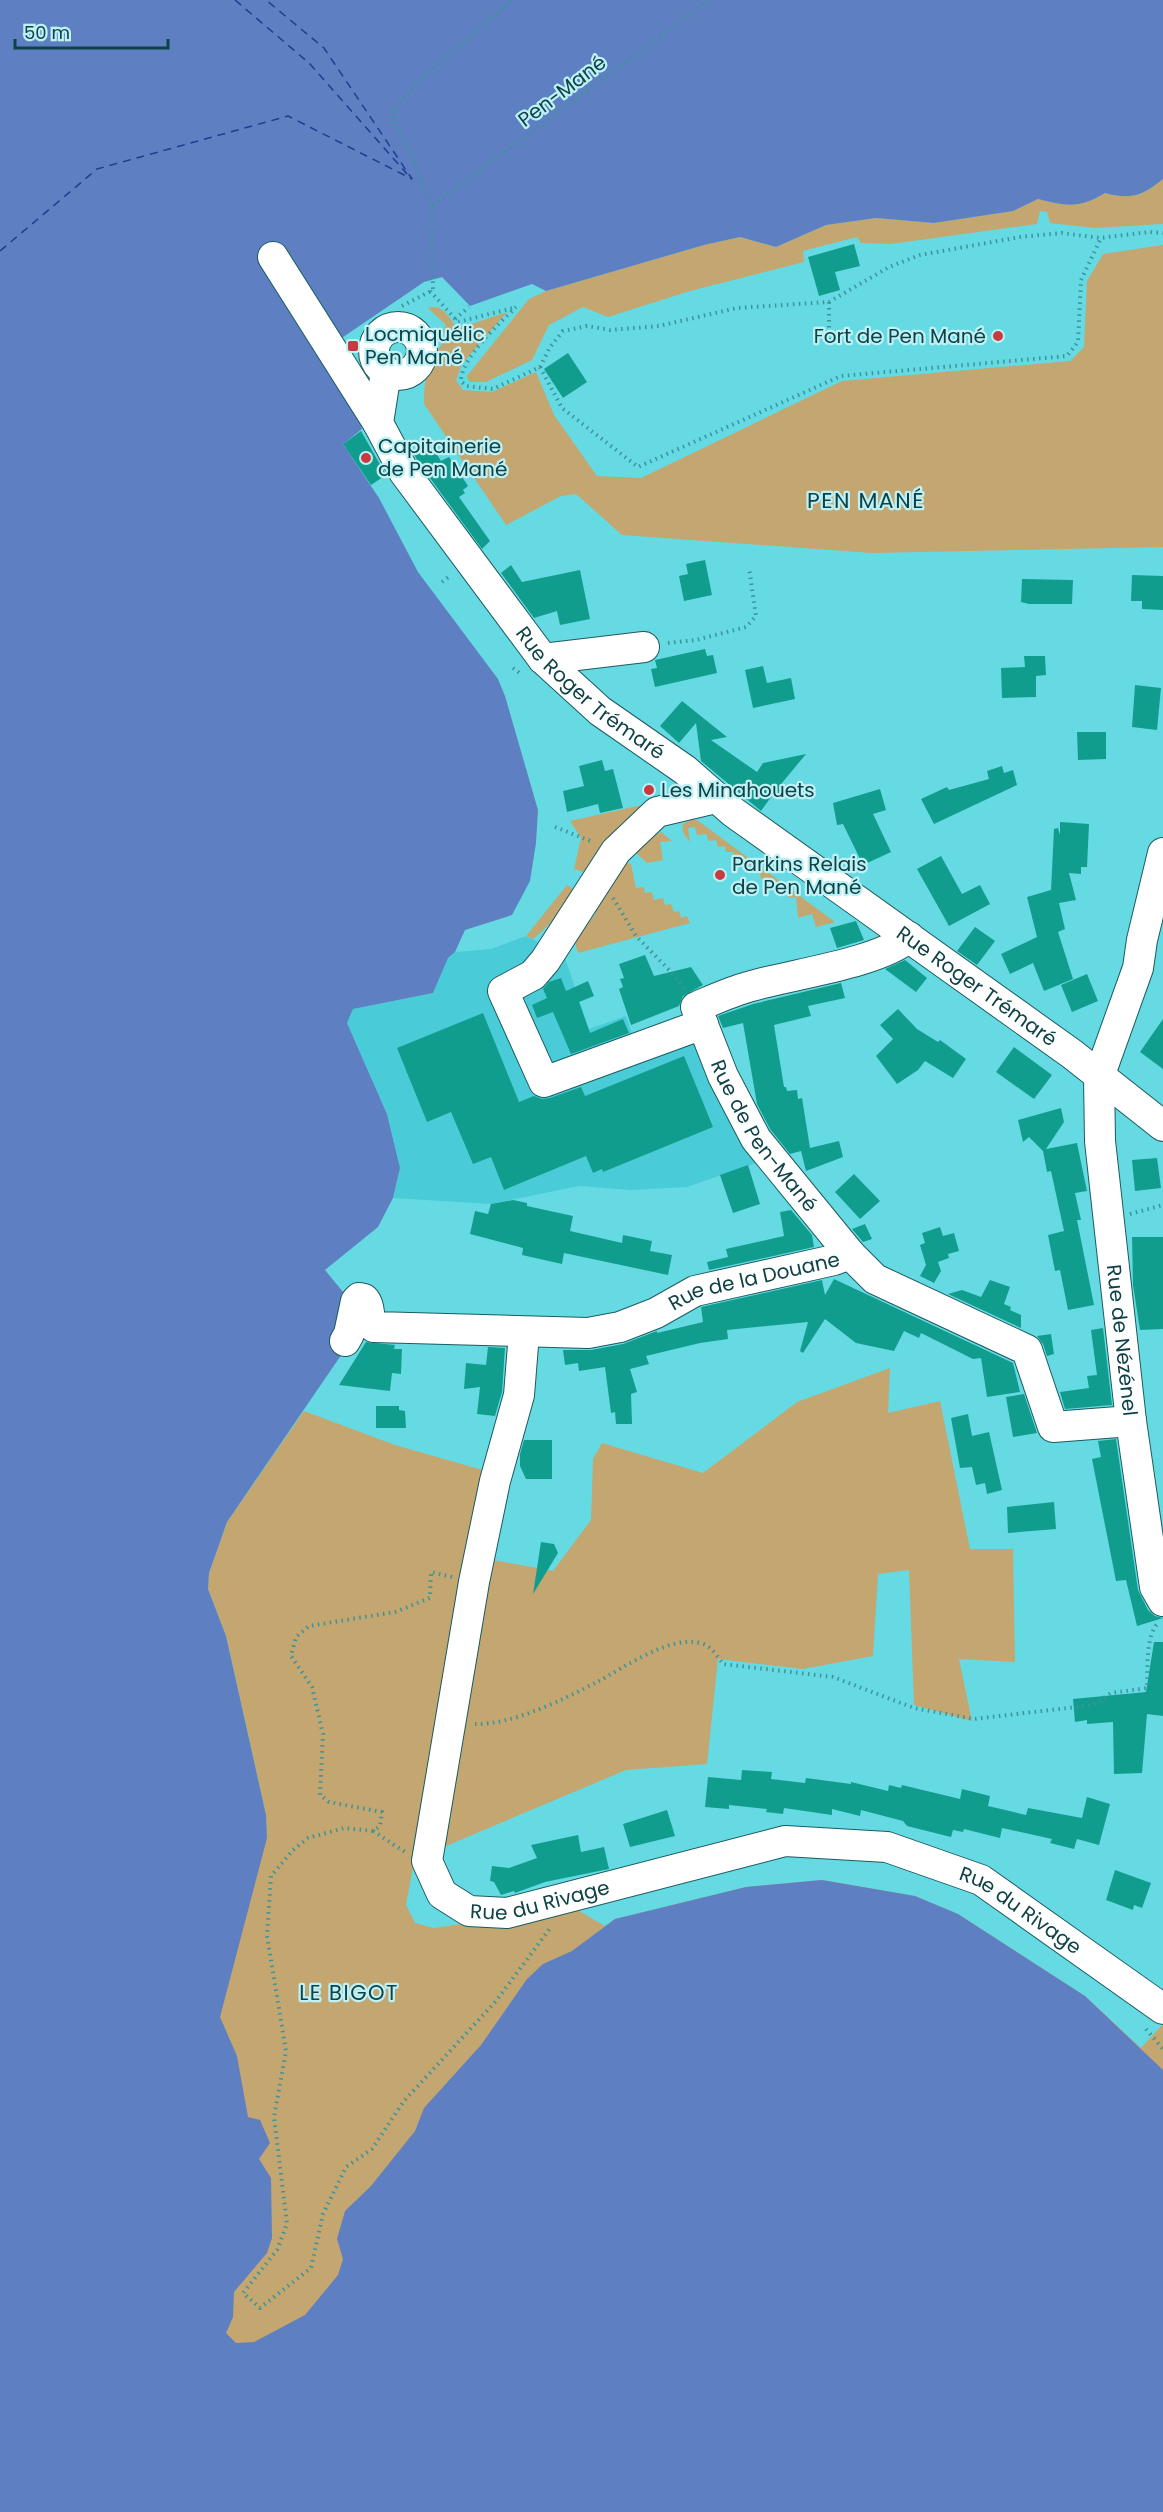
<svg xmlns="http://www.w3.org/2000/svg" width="1163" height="2512" font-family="Poppins,sans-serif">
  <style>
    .built { fill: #49ccd7 }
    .green { fill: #c3a670 }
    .water { fill: #5e80c2 }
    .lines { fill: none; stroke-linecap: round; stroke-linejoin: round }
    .ferry { stroke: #1a3f8f; stroke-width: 1.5; stroke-dasharray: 8 6; stroke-linecap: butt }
    .building { fill: #119d8e }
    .minor-casing { stroke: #1b5b60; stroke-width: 32 }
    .path { stroke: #3d939a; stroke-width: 4; stroke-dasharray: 1.5 4.5; stroke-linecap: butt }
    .minor { stroke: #fff; stroke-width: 30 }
    .poi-dot { fill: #c93a40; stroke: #bef1f6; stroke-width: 2 }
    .labels { text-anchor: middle; stroke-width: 4.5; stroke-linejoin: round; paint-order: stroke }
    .street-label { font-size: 20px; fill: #0e4246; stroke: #bef1f6 }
    .poi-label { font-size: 20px; fill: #0e4246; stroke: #bef1f6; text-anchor: start }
    .neighbourhood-label { font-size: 21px; letter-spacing: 1.5px; fill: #0e4246; stroke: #bef1f6 }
    .quarter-label { font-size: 22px; letter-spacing: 1.5px; fill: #0e4246; stroke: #bef1f6 }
  </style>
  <rect width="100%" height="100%" fill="#66dae3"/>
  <!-- built -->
  <path class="built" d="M526,936L564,955L589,1029L626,1016L632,1034L694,1016L765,1160L687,1187L631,1190L579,1186L491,1204L393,1198L400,1168L387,1114L347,1023L353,1009L433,993L448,958L455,952L491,949Z"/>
  <!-- green -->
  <g class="green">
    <path d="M1163,179V224L1095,228L1050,223L1047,212L1040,211L1037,224L891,244L861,243L857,237L803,251L804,262L690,291L608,317L583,307L549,325L532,360L486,382H469L467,376L529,299L546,291L704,245L740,237L776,247L826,225L876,218L934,223L1013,211L1038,199C1067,206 1079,209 1105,193C1132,200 1142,196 1163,179Z"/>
    <path d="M1163,245V547L872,553L622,535L576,494L561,496L506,525L424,404C423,378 431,357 447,337L443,331L446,325L428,308C442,303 450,318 457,329L507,312L462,364L456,380L463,390L492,392L536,372L554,415L597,476L641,478L842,381L1070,361L1084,347L1087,281L1103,254Z"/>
    <path d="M651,803V806C617,829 605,835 584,872L574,869L581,838L570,821Z"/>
    <path d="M692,820H697L835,922L816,927L812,914L798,918L796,897L788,898L787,893H779L777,885H771L769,878L761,879L760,872L753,873L752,865H744L742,858L735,859L733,852H726L725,846L718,847L716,840L708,841L707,834L697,835L695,827L688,828L690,842C685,836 680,831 684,823Z"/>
    <path d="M661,832L672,841L660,842L663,860L647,863L635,852L652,837Z"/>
    <path d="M623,862L631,864L636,888L644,887L645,893L652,892L654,900L663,898L665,905L671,904L674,912L679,911L681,918L687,916L690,923L578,953L574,939L594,916L604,894Z"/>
    <path d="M567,885L573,889C563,910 551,924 533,939L526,936Z"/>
    <path d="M890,1368L888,1413L940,1401L970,1549H1013L1015,1662L959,1659L972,1721L914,1705L909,1570L878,1574L873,1656L803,1669L718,1659L707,1764L626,1770L439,1849L493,1560L553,1571L591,1520L593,1459L602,1443L703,1473L797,1402Z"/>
    <path d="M304,1411L395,1445L486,1471L406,1905L415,1923L434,1928L572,1907L605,1926L615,1919L746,1887L822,1880L915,1896L958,1914L1085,1996L1141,2048L1163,2024V2512H224L86,1863L267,1838L266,1815L226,1636L208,1589L209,1573L227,1522Z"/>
  </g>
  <!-- water -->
  <path class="water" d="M0,0H1163V179C1142,196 1131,200 1105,193C1079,209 1066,206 1038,199L1013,211L934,223L876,218L826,225L776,247L740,237L704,245L546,291L532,284L470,306L442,277L424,282L324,350L357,405L362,429L343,444L379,498L418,572L498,679L505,696L538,810L536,843L530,881L512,915L465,930L455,952L448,958L433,993L353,1009L347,1023L387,1114L400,1168L393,1198L378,1227L325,1270L343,1292L346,1348L227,1522L209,1573L208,1589L226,1636L266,1815L267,1838L220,2017L237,2056L248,2117L260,2120L270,2143L259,2159L271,2178L272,2238L267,2253L234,2292L233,2317L226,2333L236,2343L254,2342L305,2315L338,2275L343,2259L337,2239L345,2211L371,2186L415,2131L424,2108L481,2045L527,1979L543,1964L572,1951L615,1919L746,1887L822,1880L915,1896L958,1914L1085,1996L1163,2070V2512H0Z"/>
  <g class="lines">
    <!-- ferry -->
    <g class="ferry">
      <path d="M235,0L309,63L407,174"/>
      <path d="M0,251L97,169L288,116L412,179L324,48L266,0"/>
    </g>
  </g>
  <!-- building -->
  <g class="building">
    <path d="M854,244L860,266L835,272L840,290L819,296L808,257Z"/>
    <path d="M568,353L587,382L563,398L544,369Z"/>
    <path d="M361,431L386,475L371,485L343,444Z"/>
    <path d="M428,440L441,461L449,457L468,486L463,490L465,493L459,497L490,541L482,549L419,463L412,451Z"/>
    <path d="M705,560L712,595L684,601L679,576L688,574L686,564Z"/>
    <path d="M511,565L522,582L580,570L590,619L560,625L557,611L534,618L501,573Z"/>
    <path d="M1132,575L1163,576V610L1142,609V601H1131Z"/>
    <path d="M1022,579L1073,580L1072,604H1029L1021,602Z"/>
    <path d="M705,649L707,656L713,655L717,673L655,687L651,669L657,668L655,660Z"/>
    <path d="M1024,656H1045L1046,675L1036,676V697L1002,698L1001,668L1025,667Z"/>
    <path d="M763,666L767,683L791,678L795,699L753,708L745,670Z"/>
    <path d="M1135,685L1161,688L1157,730L1132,727Z"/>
    <path d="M682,701L727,737L711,740L757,772L763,763L806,754L782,783L786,793H774L761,811L701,761L696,723L679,743L660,726Z"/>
    <path d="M1077,732H1106V759L1078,760Z"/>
    <path d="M602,760L605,771L613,769L623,808L600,813L598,804L567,812L563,791L584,786L579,766Z"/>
    <path d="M1002,766L1004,773L1013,770L1017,785L934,824L921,799L947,787L949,790L989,779L987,771Z"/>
    <path d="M880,789L886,810L873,814L891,852L863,865L843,824L837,825L833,803Z"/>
    <path d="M1060,822L1089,824L1087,867H1081V874L1069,873L1076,900L1059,903L1065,929L1058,932L1073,979L1044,991L1033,963L1010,974L1001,954L1037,937L1027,897L1051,890L1054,829L1058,828L1060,835Z"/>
    <path d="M941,856L962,894L980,885L990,904L949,926L917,869Z"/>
    <path d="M856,921L864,940L837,948L830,928Z"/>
    <path d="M975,927L995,941L977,965L957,951Z"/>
    <path d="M645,955L654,976L691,967L703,985L683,996L679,1006L631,1025L619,989L623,987L620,979L624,978L619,964Z"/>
    <path d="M905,960L927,978L916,992L885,969Z"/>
    <path d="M1087,974L1098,1001L1072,1012L1061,985Z"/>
    <path d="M561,978L566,991L588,981L594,996L579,1002L590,1033L623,1019L629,1033L571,1054L553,1012L537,1018L532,1005L547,998L543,989L549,982Z"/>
    <path d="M841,983L845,998L808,1006L811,1016L774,1025L784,1087H786L787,1091L797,1090L798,1099L802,1098L810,1148L839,1141L843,1157L806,1171L801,1151L790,1154L770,1129L757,1104L743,1023L723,1028L718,1016L753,1004Z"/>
    <path d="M898,1009L917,1029L938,1042L940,1040L966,1059L953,1078L925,1061L918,1070L897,1084L876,1056L893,1039L880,1025Z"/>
    <path d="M483,1013L519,1102L534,1096L542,1099L550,1098L581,1087L585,1096L684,1056L713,1127L603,1172L602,1169L593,1173L586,1156L504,1190L491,1157L473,1164L451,1112L427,1122L397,1048Z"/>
    <path d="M1163,1019V1069L1140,1052Z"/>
    <path d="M1014,1047L1052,1075L1034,1099L996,1072Z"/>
    <path d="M1061,1108L1064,1122L1046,1149L1077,1143L1087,1191L1075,1193L1081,1220H1077L1094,1305L1068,1310L1060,1270L1055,1271L1048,1235L1064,1231L1051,1171L1047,1172L1043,1151L1029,1137L1023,1142L1018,1120Z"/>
    <path d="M1157,1158L1161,1188L1135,1191L1132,1160Z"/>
    <path d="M748,1165L760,1204L733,1213L720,1175Z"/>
    <path d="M854,1174L880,1201L860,1219L835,1192Z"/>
    <path d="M513,1200L527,1203V1206L573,1216L570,1231L622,1243L623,1235L652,1241L650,1251L672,1255L668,1275L564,1253L562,1264L522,1255L523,1248L470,1234L475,1211L488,1214L491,1204Z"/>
    <path d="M791,1210L812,1235L814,1247L709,1270L707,1262L728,1257L726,1249L784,1236L780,1212Z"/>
    <path d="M865,1224L872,1239L863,1242L852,1229Z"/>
    <path d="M940,1227L943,1236L954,1233L959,1251L948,1254L949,1258L938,1262L941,1271L934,1283L920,1276L926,1265L920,1245L925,1243L922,1233Z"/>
    <path d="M1132,1237H1163V1329L1140,1330L1133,1285Z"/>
    <path d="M834,1279L1013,1363L1020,1392L987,1397L981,1358L973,1359L921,1333L919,1338L904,1331L894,1351L856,1343L825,1319L803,1353L800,1351L808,1322L727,1330L728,1339L700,1343L646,1356L649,1364L630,1369L637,1392L631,1394L632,1424H616L615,1412L611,1413L605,1367L579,1371L578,1363L565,1365L563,1350H591L623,1344L657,1331V1333L703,1322L701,1307L822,1280L825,1295Z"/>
    <path d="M990,1280L1010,1287L1004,1304L1011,1307L1010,1310L1021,1315V1328L948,1294L962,1290L981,1297Z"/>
    <path d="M1103,1328L1112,1405L1065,1409L1060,1392L1089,1388L1087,1376L1097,1375L1091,1330Z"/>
    <path d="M1051,1334L1054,1354L1047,1356L1043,1344L1037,1336Z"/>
    <path d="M366,1342L395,1345L394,1349H402L401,1374L392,1373L390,1391L339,1385Z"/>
    <path d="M488,1347L505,1348L502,1392L495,1416L477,1414L480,1387L464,1389L466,1363L486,1365Z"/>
    <path d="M1024,1394L1037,1433L1013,1437L1006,1397Z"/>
    <path d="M376,1406H399V1410L405,1411L406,1428H376Z"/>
    <path d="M968,1414L972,1436L989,1432L1002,1490L987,1494L985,1483L976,1485L972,1467L960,1468L951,1418Z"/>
    <path d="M1116,1439L1138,1590L1148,1610L1155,1616L1163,1618L1137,1626L1126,1580L1116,1581L1092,1459L1101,1457L1098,1441Z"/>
    <path d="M524,1440H552V1479H526L520,1466V1454Z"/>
    <path d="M1054,1502L1056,1529L1008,1533L1007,1507Z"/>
    <path d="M541,1542L554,1544L558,1553L533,1594Z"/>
    <path d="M1154,1642H1163V1716L1147,1714L1142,1773L1114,1774L1113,1722L1087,1724V1720L1075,1722L1073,1699L1146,1692Z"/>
    <path d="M742,1770L772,1772L771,1779L805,1783L806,1778L851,1784V1782L888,1791L889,1785L901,1788L902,1785L960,1799L962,1789L990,1796L988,1806L1026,1815L1028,1808L1082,1818L1087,1797L1110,1804L1099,1845L1077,1839L1074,1849L1050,1843L1052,1839L1002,1828L1000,1838L964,1829L963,1832L953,1830L951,1837L907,1826L903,1821L861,1810L860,1816L832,1809V1815L784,1808L783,1814L766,1812L767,1809L729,1805V1809L705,1807L708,1777L741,1780Z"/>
    <path d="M667,1810L675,1836L630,1847L623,1824Z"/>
    <path d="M578,1835L581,1852L604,1847L609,1869L545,1882L515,1893L514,1891L501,1895L494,1882L490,1881L492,1866L509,1868L537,1858L531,1845Z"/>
    <path d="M1115,1870L1151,1883L1142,1908L1134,1905L1133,1910L1106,1900Z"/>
  </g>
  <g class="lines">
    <!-- minor casing -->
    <g class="minor-casing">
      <g id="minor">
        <path d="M273,257L378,423"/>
        <circle cx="398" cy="351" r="24"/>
        <path id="s1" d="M386,372L378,423L404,472L543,659L600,711L685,770L733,812L1072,1054L1163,1126"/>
        <path d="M543,659L644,647"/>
        <path id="s2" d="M1163,853L1142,940L1138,968L1099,1077L1100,1141L1131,1421L1155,1587L1163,1601"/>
        <path id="s3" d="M909,937C877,964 791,974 748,987C730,992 713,1000 696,1007L723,1076L756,1139L850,1254L875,1279L1027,1350L1053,1427L1131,1421"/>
        <path d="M703,1024L544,1082L503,991L533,975L545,961L616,851L657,812L716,798"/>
        <path id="s4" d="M524,1333L519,1395L495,1481L474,1582L427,1861L442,1894L469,1911L507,1913L785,1841L887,1847L981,1880L1163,2009"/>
        <path id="s5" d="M345,1341L349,1334L356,1301L359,1298L364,1299C371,1306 367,1319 374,1327L588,1333L620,1327L656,1313L695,1291L834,1260L850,1254"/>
      </g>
    </g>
    <!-- path -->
    <g class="path">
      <path d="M432,206L392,112L425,75L512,0"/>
      <path d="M430,291L458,322L513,308"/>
      <path d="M829,302V339"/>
      <path d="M402,306L433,290L432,206L709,0"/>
      <path d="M516,307C500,323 461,358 461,381L466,386L493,389L540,367L550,347L563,331L587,326L610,330L659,326L737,308L829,302L889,267L920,255L1020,237L1062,233L1101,238L1149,232L1163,233"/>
      <path d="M455,319L469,307"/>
      <path d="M540,367L562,408L638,467L841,376L1067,356L1078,342L1081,280L1101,238"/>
      <path d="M442,582L451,575"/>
      <path d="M668,643L696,640L746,627L756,616L749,568"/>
      <path d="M513,668L521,674"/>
      <path d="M555,827L593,842"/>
      <path d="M613,898L636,936L672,973L684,989"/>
      <path d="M1130,1214L1163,1205"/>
      <path d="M452,1577L431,1572L430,1598L395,1612L309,1626L296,1637L291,1656L312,1687L323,1734L320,1795L329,1802L382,1812L380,1826L373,1831L344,1828L308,1838L293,1850L271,1876L267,1936L286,2051L274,2117L287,2224L277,2250L243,2293L260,2308L311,2268L323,2214L346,2167L372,2149L404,2101L496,2001L551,1927"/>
      <path d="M475,1724C513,1725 564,1699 597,1682C624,1668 669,1635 700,1643C711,1645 717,1656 723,1664L833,1677L914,1708L974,1719L1093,1705L1111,1693L1147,1688C1148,1669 1145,1637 1158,1623"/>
      <path d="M373,1831L405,1852"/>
      <path d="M1146,2029L1163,2049"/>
    </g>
    <!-- minor -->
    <use href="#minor" class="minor"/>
  </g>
  <!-- markers -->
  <g class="poi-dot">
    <circle cx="998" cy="336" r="6"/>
    <rect x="347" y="340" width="12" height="12" rx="3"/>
    <circle cx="366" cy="458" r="6"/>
    <circle cx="649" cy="790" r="6"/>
    <circle cx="720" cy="875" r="6"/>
  </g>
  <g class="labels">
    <!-- street labels -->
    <g class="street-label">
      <text transform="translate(562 91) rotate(-37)" y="7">Pen-Mané</text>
      <text dy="7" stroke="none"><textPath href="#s1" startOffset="398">Rue Roger Trémaré</textPath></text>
      <text dy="7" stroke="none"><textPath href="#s1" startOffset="884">Rue Roger Trémaré</textPath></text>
      <text dy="7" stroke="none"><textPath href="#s3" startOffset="372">Rue de Pen-Mané</textPath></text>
      <text dy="7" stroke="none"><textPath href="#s5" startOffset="471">Rue de la Douane</textPath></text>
      <text dy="7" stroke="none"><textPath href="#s2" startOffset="498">Rue de Nézénel</textPath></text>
      <text dy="7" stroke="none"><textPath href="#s4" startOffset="678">Rue du Rivage</textPath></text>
      <text dy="7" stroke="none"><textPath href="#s4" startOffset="1182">Rue du Rivage</textPath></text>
    </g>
    <!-- poi labels -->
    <g class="poi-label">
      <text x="365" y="341">Locmiquélic<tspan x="365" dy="23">Pen Mané</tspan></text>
      <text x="986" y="343" text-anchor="end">Fort de Pen Mané</text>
      <text x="378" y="453">Capitainerie<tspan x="378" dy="23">de Pen Mané</tspan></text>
      <text x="661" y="797">Les Minahouets</text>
      <text x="732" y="871">Parkins Relais<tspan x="732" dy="23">de Pen Mané</tspan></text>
    </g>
    <!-- neighbourhood labels -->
    <g class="neighbourhood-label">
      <text x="349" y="2000">LE BIGOT</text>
    </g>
    <!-- quarter labels -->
    <g class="quarter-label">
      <text x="866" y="508">PEN MANÉ</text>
    </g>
  </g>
  <!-- scale -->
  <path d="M15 39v9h153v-9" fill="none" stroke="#0e4246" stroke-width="3"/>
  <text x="24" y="39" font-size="18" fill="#0e4246" stroke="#bef1f6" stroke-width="4.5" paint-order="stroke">50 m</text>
</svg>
